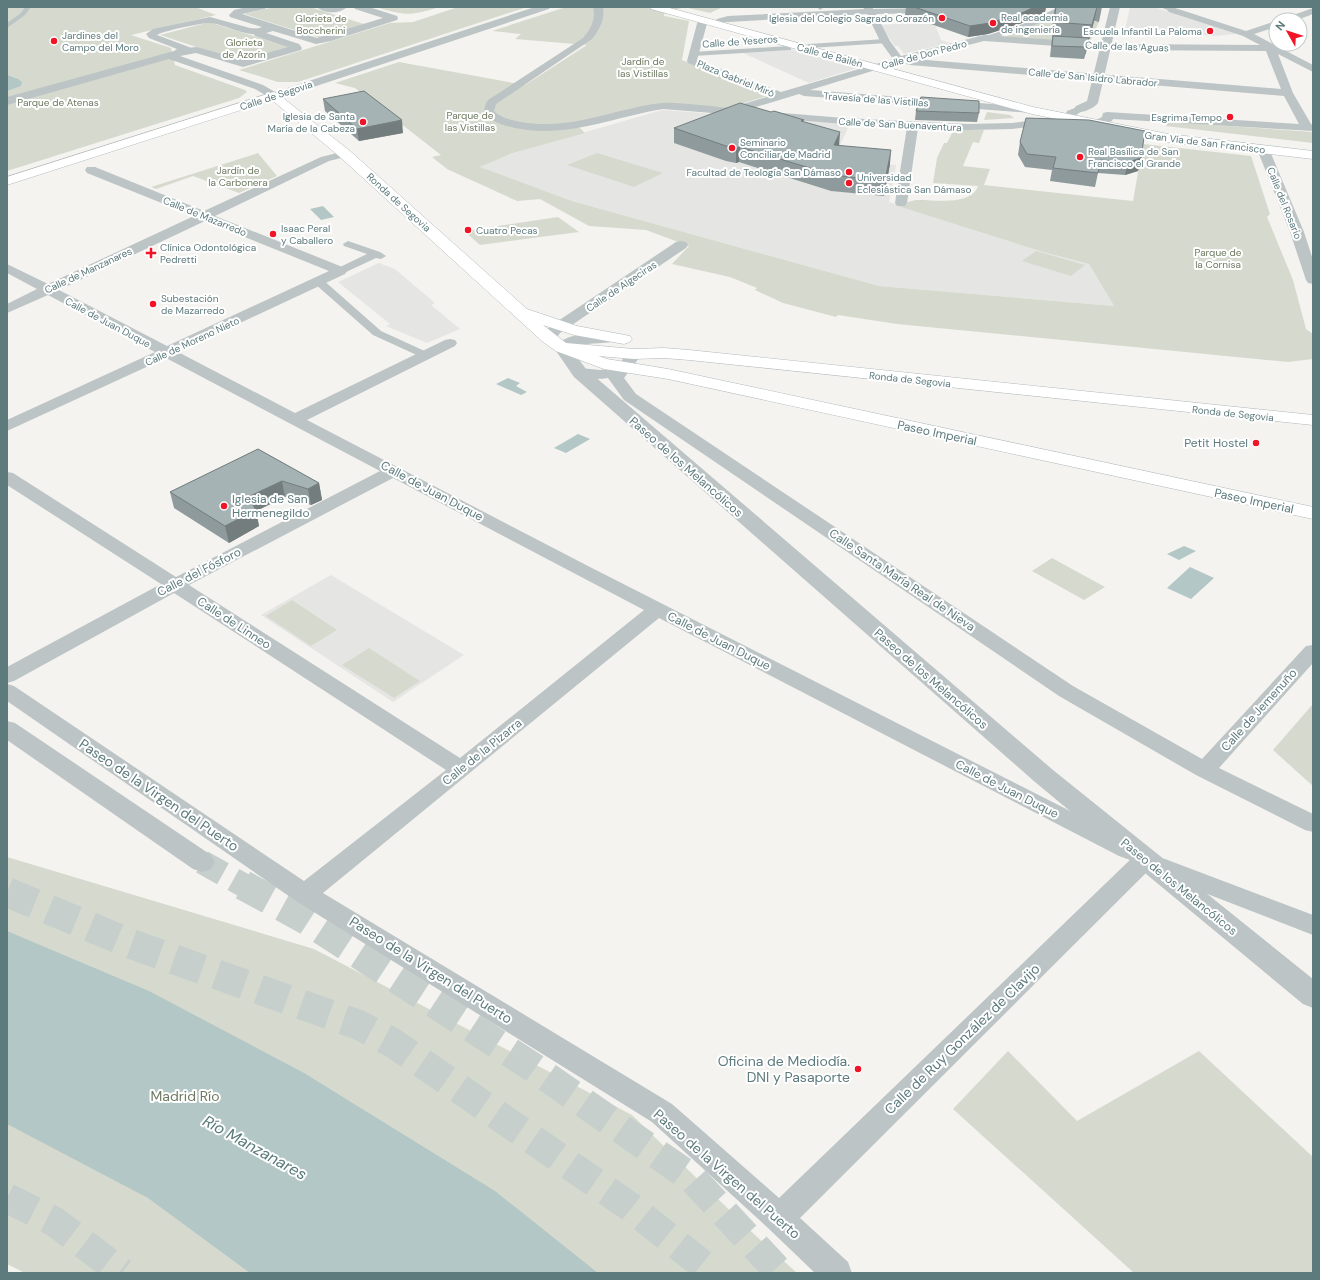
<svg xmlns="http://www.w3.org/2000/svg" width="1320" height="1280" font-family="'DM Sans',sans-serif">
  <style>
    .built { fill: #e5e5e3 }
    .green { fill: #d6dace }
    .water { fill: #b3c7c6 }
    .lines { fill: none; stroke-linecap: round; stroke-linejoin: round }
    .motorway-tunnel-far1 { stroke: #c7cfcd; stroke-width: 24; stroke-dasharray: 24 12; stroke-linecap: butt }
    .motorway-tunnel { stroke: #c7cfcd; stroke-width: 30; stroke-dasharray: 30 15; stroke-linecap: butt }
    .secondary-casing { stroke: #aeb8ba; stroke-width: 1 }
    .primary-casing { stroke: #afb8b9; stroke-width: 1 }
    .pedestrian { fill: #bcc4c5; fill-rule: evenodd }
    .minor { fill: #bcc4c5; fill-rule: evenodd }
    .tertiary { fill: #bcc4c5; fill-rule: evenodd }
    .secondary { fill: #fff; fill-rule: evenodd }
    .primary { fill: #fff; fill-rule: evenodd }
    .wall { fill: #8e9a9b }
    .shaded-wall { fill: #747d7e }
    .building { fill: #a5b3b4; stroke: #747d7e }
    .poi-dot { fill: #f01426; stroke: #fff; stroke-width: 1.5 }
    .labels { text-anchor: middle; stroke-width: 4; stroke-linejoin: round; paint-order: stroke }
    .far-poi-label { font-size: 10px; fill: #5d7a7d; stroke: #fff; text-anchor: start }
    .far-park-label { font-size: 10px; fill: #6d7a60; stroke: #fff }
    .far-street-label { font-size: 10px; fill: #5d7a7d; stroke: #fff }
    .street-label { font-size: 12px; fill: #5d7a7d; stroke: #fff }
    .poi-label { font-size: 12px; fill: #5d7a7d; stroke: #fff; text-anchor: end }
    .near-street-label { font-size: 14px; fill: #5d7a7d; stroke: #fff }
    .near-poi-label { font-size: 14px; fill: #5d7a7d; stroke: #fff; text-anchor: end }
    .near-park-label { font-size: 14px; fill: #6d7a60; stroke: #fff }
    .near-water-label { font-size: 16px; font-style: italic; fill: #587a78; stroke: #fff }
  </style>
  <rect width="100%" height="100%" fill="#f4f3ef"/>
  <!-- built -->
  <g class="built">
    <path d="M1130,7H1154L1236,34L1215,36L1164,33L1161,31L1125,30Z"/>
    <path d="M928,22L936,27L941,40L950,43L904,54L898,46H895L880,25Z"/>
    <path d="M793,50L857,68L809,83L743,53Z"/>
    <path d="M662,110L850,124L833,160L896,165L889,202L1043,252L1089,264L1114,306L879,286L572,201L479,167L513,153Z"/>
    <path d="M379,263L395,269L435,303L431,305L460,329L427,343L386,326L390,324L338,282Z"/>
    <path d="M331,575L464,655L393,702L261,615Z"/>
  </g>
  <!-- green -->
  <g class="green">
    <path d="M7,7H195L216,15L131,35L171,48L175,65L245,90L247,92L239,98L7,171Z"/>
    <path d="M274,7H310L364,24L320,38L244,14Z"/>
    <path d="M376,7H440C410,16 406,16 376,7Z"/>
    <path d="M458,7H527L298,82H278L239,70L390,23L413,22Z"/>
    <path d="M566,7H723L710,13L684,7L664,14V16L689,21L682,60L771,95L727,108L663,104L576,124L585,133L513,153L480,167L572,201L879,286L1114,306L1089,264L1043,252L898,206C903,204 910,201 916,200C932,199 971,207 978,186L933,183L937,158L944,143H947L954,129L984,130L979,143L973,142L963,166L990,169L984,185L1133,201L1143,144L1251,156L1270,214L1267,217L1293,280L1306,329L1313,334V359L1288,362L897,324L838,315L836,317L783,303L755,290L757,288L730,277L672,264L689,246L646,230L589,226L540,199L517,201L447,169L432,157L441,155L355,88L335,83L399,62L525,85L587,45L515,39L521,34L492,31Z"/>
    <path d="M1052,18L1099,22L1089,44L1002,38Z"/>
    <path d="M206,23H212L289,47L242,62L160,35Z"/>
    <path d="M987,112L1010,115L1014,118L984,120Z"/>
    <path d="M1172,122L1313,132V143L1166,126L1167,123Z"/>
    <path d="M258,153L277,176L239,193L193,176L156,189L151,187Z"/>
    <path d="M597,153L663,173L634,187L567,165Z"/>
    <path d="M558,217L579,232L480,245L464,231Z"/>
    <path d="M1036,251L1085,265L1071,276L1022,261Z"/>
    <path d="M1052,558L1105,587L1084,600L1032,571Z"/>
    <path d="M292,600L337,630L311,646L266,616Z"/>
    <path d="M369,648L420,681L394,698L342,665Z"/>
    <path d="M1313,704V786L1273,750Z"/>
    <path d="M7,857L314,949L632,1115L755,1235L797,1273H25L7,1264Z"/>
    <path d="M1008,1051L1077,1121L1199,1051L1313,1157V1273H1134L953,1109Z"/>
  </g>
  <!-- water -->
  <g class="water">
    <path d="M7,75L18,79L22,82L21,86L7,91Z"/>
    <path d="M323,206L334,217L321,220L310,209Z"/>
    <path d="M508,378L520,383L516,386L527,392L521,395L496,384Z"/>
    <path d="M578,434L590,439L566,453L554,448Z"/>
    <path d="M1184,546L1196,551L1179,560L1167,554Z"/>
    <path d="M1190,567L1214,578L1191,599L1167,588Z"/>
    <path d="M7,931L149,991L304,1073L495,1191L598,1273H250L148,1198L7,1124Z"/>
  </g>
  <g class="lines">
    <!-- motorway-tunnel-far1 -->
    <path class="motorway-tunnel-far1" d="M202,862L245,886"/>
    <!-- motorway-tunnel -->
    <g class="motorway-tunnel">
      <path d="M243,885L307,920L534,1068L693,1179L780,1273"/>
      <path d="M7,892L131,944L359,1025L393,1043L629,1206L713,1273"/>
      <path d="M7,1198L55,1222L122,1273"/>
    </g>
    <!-- secondary casing -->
    <g class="secondary-casing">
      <g id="secondary">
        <path d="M650,7H666L1033,107L1168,134L1313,151V159L1168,142L1032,114L651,9Z"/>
        <path d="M562,343L607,359L668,369L1313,507V519L668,379L604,369L556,351L554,348L556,345Z"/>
      </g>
    </g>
    <!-- primary casing -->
    <g class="primary-casing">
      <path id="primary" d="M274,92L278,94L350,151L527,309L577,326L630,336L632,339L630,342L624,344L574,335L543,325L566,343L634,349L664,348L689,350L1313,415V425L689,360L664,358L634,359L562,353L556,351L543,342L340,157L272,100L7,185V177Z"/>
    </g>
    <!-- pedestrian -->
    <g class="pedestrian">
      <path d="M25,7H31L25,15L7,28V23L21,13Z"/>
      <path d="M817,7H823V8L820,10Z"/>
      <path d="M1059,7H1067C1051,23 1007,35 984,40L980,38L1023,24Z"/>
      <path d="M1160,7H1170L1175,10L1172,12Z"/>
      <path d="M885,39L889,41L888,43L809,48L805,46L809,44Z"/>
      <path d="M788,46H791V50L693,56L689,54L693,52Z"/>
      <path d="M348,241L380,252L386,256L381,259L376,258L344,273H336L335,271L336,269L367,254L344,246L343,244Z"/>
      <path d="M318,278L322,279L381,331L429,353L431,355L429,357H421L373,335L314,283L313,281L314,279Z"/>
    </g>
    <!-- minor -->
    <g class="minor">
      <path d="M593,7H603C605,19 600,29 592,39L496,104L494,111C500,117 507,119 516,121C551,129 586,120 620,111C634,108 648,104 662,103C682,102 711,107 732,108L733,107L770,96L688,63L687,61L698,20L703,17L708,20L697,60L781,92L893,59L880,41L867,14L728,22L717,23L715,21L717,19L728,16L864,9L863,7H873V9L985,7L983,9L974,12L876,14L890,41L901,56L984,35L1117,44L1260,45L1243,36L1169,12L1167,10L1169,8L1172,7L1246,31L1276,21V27L1254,34L1313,65V72L1278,54L1293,93L1311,124L1313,125V131L1113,119L1112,121L1098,126L1092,123L1094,121L1102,117L1103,113L1107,112L1299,124L1284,96L910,65L906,64L905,61L810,90L1032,107L1037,110L1032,113L804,96L799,94L746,110L844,118L968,124L1012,123L1065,116L1067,111L1080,106L1085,109L1076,115L1075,121L1012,129L968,130L918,128L907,203L905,206H897L895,203L907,127L844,124L663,109C613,117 566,139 515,128C506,126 499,124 492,120C482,114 483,108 488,100L583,38C591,29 596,19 593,7ZM984,41L1117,50L1266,51L1281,89L914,59Z"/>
      <path d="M1313,8V14L1297,20H1283L1285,18Z"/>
      <path d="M210,17L250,28L263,29L265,31C254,42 222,22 208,23C198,24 166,30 157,35L189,47L191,49L189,51L178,55L173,52L177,49L149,38L146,34L153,29Z"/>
      <path d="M1263,146L1267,147L1269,149L1304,232L1313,260V284L1308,283L1306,280L1290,232L1257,149L1259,147Z"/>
      <path d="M345,151L349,152L351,154L349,156L329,161L215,216L345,268L347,271L345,274L178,352L295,413L445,340L450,339L455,340L457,343L455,346L307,420L588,566L1135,844L1139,850L1137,854L1145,851L1153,854L1155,857L1165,859L1313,915V935L1148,871L800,1218L848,1262L852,1273H815L768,1228L652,1122L296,901L7,701V684L14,686L304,881L446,770L174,593L14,681L7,683V667L161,584L7,485V472L13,473L176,577L380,471L166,358L7,431V420L155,352L48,295L7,313V304L37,289L7,273V264L48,284L194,216L87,173L85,170L87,167H95L204,211L321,157ZM205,221L329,271L167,346L59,290ZM393,478L644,610L460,758L189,585ZM659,618L1119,856L1127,859L1133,857L779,1198L672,1104L323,893Z"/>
      <path d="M681,241L686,242L688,245L686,248L560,333L554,342L549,343L544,342L542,339L549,327L676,242Z"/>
      <path d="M634,349L639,351L642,354L624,378L636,394L1073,686L1202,759L1306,646L1313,645V663L1219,768L1313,814V832L1305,830L1196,775L1059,696L624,400L608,378C597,380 586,379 575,376L572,373L575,370L580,368L600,370L616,368L629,351Z"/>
    </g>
    <!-- tertiary -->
    <g class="tertiary">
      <path d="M247,7H266L265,9L242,14L317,38L383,18L355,9L354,7H369L397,16L398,18L397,20L331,41L316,44L273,31L266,33L299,44L302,48L301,50L243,67L196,53L180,56L263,85L275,92L535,7H550L549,9L274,100L255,89L169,59L7,105V97L185,48L197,47L243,60L288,47L255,36L254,34L256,29L262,27L230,17L229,15L234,10Z"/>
      <path d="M317,7H347C340,14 324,14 317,7Z"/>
      <path d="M1110,7H1120L1098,103C1093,109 1083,113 1076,112L1074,109L1076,106L1087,101Z"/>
      <path d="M597,333L616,335L618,338L616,341C601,345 585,341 571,349L586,369L1053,770L1313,979V1008L1303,1004L1035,782L574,377L554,348C563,335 583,334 597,333Z"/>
      <path d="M7,721L15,723L211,855L215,862L211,869L202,872L193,869L7,740Z"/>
    </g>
    <!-- secondary -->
    <use href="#secondary" class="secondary"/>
    <!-- primary -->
    <use href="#primary" class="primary"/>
  </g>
  <!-- wall -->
  <g class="wall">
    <path d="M906,7H1046L1045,12L1022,23L988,34L968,37L905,15Z"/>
    <path d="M1055,7H1102L1099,22L1094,21L1089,41H1088L1084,59L1050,57L1052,38L1053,18Z"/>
    <path d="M323,99L403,133L359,141L325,111Z"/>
    <path d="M916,111L979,113L977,122L915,120Z"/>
    <path d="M674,128L839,146L890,164L884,196L831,191L739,162L736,163L726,161L674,143Z"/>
    <path d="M1020,142L1141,158L1138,171L1125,175L1098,173L1095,187L1050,181L1052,170L1025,167L1018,155Z"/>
    <path d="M258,449L319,483L322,500L311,505L285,497L256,511L259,526L229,543L174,508L170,492Z"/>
  </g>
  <!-- shaded-wall -->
  <g class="shaded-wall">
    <path d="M1034,7H1046L1045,12L1022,23L988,34L968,37L970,26Z"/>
    <path d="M1097,7L1094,21L1089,41L1092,25Z"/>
    <path d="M1089,38L1087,49L1084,59L1086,47Z"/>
    <path d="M402,120L403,133L359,141L357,129Z"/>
    <path d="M840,132L839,147L834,145Z"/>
    <path d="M740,147L739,162L736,163V148Z"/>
    <path d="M891,150L890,164L884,196L885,181Z"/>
    <path d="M1141,158L1138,171L1125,175L1128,162Z"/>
    <path d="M282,481L285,497L256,511L259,526L229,543L225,526L248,497Z"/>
    <path d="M319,483L322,500L311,505L308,489Z"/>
  </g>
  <!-- building -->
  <g class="building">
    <path d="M914,7H1034L1024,12L990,23L970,26Z"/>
    <path d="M1056,7H1097L1092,25L1054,22Z"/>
    <path d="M1053,36L1089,38L1086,47L1052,46Z"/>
    <path d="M364,91L402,120L357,129L323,99Z"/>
    <path d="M921,97L979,101V113L916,111Z"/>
    <path d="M740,103L771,112L774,111L804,120L801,121L840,132L834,145L891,150L885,181L833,175L740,147L736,148L726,146L674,128Z"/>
    <path d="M1026,118L1089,120L1145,131L1141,158L1128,162L1100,160L1098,173L1053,168L1056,157L1027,154L1020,142Z"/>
    <path d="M258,449L319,483L308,489L282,481L248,497L256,510L225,526L170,492Z"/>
  </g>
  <!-- markers -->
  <g class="poi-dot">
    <circle cx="942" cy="18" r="4"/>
    <circle cx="993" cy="23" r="4"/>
    <circle cx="1210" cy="31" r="4"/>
    <circle cx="54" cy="41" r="4"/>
    <circle cx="1230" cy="117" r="4"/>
    <circle cx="363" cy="122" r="4"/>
    <circle cx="732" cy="148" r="4"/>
    <circle cx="1080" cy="157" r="4"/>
    <circle cx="849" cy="172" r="4"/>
    <circle cx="849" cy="183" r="4"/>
    <circle cx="468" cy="230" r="4"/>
    <circle cx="273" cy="234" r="4"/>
    <path d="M149 247h4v4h4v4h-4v4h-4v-4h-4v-4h4z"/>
    <circle cx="153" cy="304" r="4"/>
    <circle cx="1256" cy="443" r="4"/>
    <circle cx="224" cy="506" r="4"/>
    <circle cx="858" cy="1069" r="4"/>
  </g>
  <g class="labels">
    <!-- far-poi labels -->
    <g class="far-poi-label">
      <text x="1001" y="21">Real academia<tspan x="1001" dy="12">de ingeniería</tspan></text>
      <text x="934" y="22" text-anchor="end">Iglesia del Colegio Sagrado Corazón</text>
      <text x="1202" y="35" text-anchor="end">Escuela Infantil La Paloma</text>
      <text x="62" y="39">Jardines del<tspan x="62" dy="12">Campo del Moro</tspan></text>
      <text x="355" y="120" text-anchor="end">Iglesia de Santa<tspan x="355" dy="12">María de la Cabeza</tspan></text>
      <text x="1222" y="121" text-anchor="end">Esgrima Tempo</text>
      <text x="740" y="146">Seminario<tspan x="740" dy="12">Conciliar de Madrid</tspan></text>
      <text x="1088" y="155">Real Basílica de San<tspan x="1088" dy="12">Francisco el Grande</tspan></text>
      <text x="841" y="176" text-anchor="end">Facultad de Teología San Dámaso</text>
      <text x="857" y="181">Universidad<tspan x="857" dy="12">Eclesiástica San Dámaso</tspan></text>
      <text x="281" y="232">Isaac Peral<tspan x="281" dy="12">y Caballero</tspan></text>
      <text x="476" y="234">Cuatro Pecas</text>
      <text x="160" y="251">Clínica Odontológica<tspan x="160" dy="12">Pedretti</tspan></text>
      <text x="161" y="302">Subestación<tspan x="161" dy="12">de Mazarredo</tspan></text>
    </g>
    <!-- far-park labels -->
    <g class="far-park-label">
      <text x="321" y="22">Glorieta de<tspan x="321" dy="12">Boccherini</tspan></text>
      <text x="244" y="46">Glorieta<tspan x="244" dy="12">de Azorín</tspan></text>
      <text x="643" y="65">Jardín de<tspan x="643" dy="12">las Vistillas</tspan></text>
      <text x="58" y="106">Parque de Atenas</text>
      <text x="470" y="119">Parque de<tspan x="470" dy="12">las Vistillas</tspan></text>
      <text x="238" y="174">Jardín de<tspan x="238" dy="12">la Carbonera</tspan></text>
      <text x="1218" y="256">Parque de<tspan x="1218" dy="12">la Cornisa</tspan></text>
    </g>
    <!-- far-street labels -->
    <g class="far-street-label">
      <text transform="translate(740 41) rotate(-4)" y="4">Calle de Yeseros</text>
      <text transform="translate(1127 46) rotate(2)" y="4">Calle de las Aguas</text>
      <text transform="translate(924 54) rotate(-15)" y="4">Calle de Don Pedro</text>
      <text transform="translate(830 55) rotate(15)" y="4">Calle de Bailén</text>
      <text transform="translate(1093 77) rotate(5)" y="4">Calle de San Isidro Labrador</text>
      <text transform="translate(736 78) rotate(22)" y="4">Plaza Gabriel Miró</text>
      <text transform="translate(276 95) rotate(-18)" y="4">Calle de Segovia</text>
      <text transform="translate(876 99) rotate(4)" y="4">Travesía de las Vistillas</text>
      <text transform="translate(900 124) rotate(3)" y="4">Calle de San Buenaventura</text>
      <text transform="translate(1205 142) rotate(7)" y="4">Gran Vía de San Francisco</text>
      <text transform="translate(399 202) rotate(42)" y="4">Ronda de Segovia</text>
      <text transform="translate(1285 203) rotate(68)" y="4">Calle del Rosario</text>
      <text transform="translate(205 216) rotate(22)" y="4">Calle de Mazarredo</text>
      <text transform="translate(88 270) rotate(-25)" y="4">Calle de Manzanares</text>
      <text transform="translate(621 286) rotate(-34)" y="4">Calle de Algeciras</text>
      <text transform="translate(108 322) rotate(28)" y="4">Calle de Juan Duque</text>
      <text transform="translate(192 341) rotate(-25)" y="4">Calle de Moreno Nieto</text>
      <text transform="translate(910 379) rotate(6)" y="4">Ronda de Segovia</text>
      <text transform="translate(1233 413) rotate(6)" y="4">Ronda de Segovia</text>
    </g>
    <!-- street labels -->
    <g class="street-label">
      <text transform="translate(937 433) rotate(12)" y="4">Paseo Imperial</text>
      <text transform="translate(686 467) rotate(41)" y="4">Paseo de los Melancólicos</text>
      <text transform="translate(432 491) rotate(28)" y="4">Calle de Juan Duque</text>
      <text transform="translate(1254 501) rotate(12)" y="4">Paseo Imperial</text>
      <text transform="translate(199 572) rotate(-27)" y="4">Calle del Fósforo</text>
      <text transform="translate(902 580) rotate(34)" y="4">Calle Santa María Real de Nieva</text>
      <text transform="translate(234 623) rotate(33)" y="4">Calle de Linneo</text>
      <text transform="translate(719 641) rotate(27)" y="4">Calle de Juan Duque</text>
      <text transform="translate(931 679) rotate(41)" y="4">Paseo de los Melancólicos</text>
      <text transform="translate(1259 710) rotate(-48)" y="4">Calle de Jemenuño</text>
      <text transform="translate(482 752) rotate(-39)" y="4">Calle de la Pizarra</text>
      <text transform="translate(1007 789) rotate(27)" y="4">Calle de Juan Duque</text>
      <text transform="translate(1179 887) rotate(39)" y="4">Paseo de los Melancólicos</text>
    </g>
    <!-- poi labels -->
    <g class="poi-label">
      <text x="1248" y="447">Petit Hostel</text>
      <text x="232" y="503" text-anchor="start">Iglesia de San<tspan x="232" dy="14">Hermenegildo</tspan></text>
    </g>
    <!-- near-street labels -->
    <g class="near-street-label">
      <text transform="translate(159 795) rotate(34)" y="5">Paseo de la Virgen del Puerto</text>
      <text transform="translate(431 970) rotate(32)" y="5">Paseo de la Virgen del Puerto</text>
      <text transform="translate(962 1039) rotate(-44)" y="5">Calle de Ruy González de Clavijo</text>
      <text transform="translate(727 1174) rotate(41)" y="5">Paseo de la Virgen del Puerto</text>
    </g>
    <!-- near-poi labels -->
    <g class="near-poi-label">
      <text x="850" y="1066">Oficina de Mediodía.<tspan x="850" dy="16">DNI y Pasaporte</tspan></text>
    </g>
    <!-- near-park labels -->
    <g class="near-park-label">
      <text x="185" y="1101">Madrid Río</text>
    </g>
    <!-- near-water labels -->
    <g class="near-water-label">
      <text transform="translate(255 1147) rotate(29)" y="6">Río Manzanares</text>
    </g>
  </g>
  <!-- border -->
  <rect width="1320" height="1280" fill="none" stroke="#5d7a7d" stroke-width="16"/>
  <!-- north arrow -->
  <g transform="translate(1288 32) rotate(309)"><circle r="19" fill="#ffffff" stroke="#becacb"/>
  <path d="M0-3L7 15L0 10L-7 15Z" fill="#f01426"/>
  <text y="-6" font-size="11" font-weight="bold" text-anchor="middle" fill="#5d7a7d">N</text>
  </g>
</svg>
